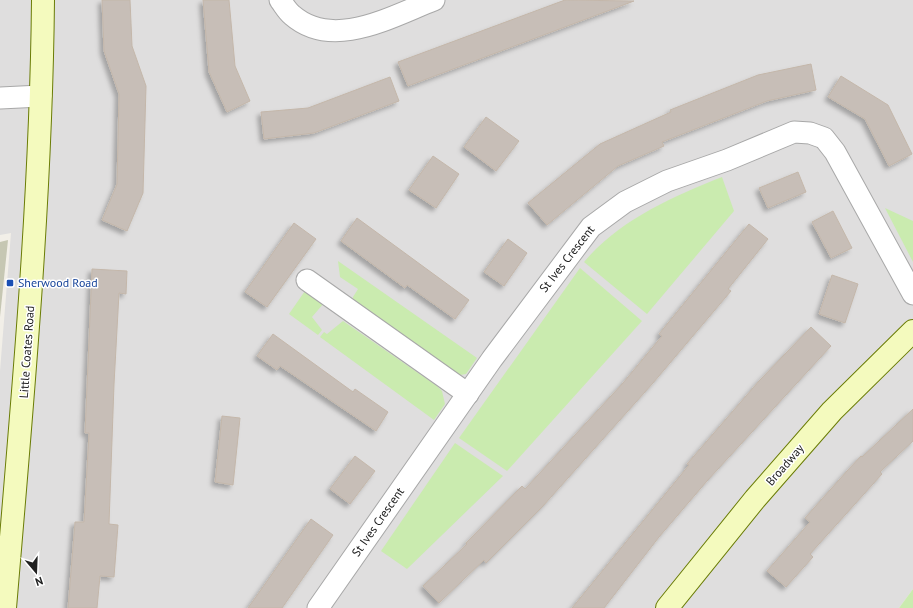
<svg xmlns="http://www.w3.org/2000/svg" width="913" height="608" font-family="'PT Sans',sans-serif">
  <style>
    .residential { fill: #dfdede }
    .construction { fill: #c6c7b3 }
    .grass { fill: #caebaf }
    .building { fill: #c7beb7; stroke: #c4b7aa; filter: url(#shadow) }
    .lines { fill: none; stroke-linecap: round; stroke-linejoin: round }
    .street-casing { stroke: #a8a8a8; stroke-width: 23 }
    .secondary-casing { stroke: #6a7c05; stroke-width: 24 }
    .street { stroke: #fff; stroke-width: 21 }
    .secondary { stroke: #f4fabe; stroke-width: 22 }
    .transit-dot { fill: #1a4fb4; stroke: #fff; stroke-width: 1.5 }
    .labels { text-anchor: middle; stroke-width: 3; stroke-linejoin: round; paint-order: stroke }
    .street-label { font-size: 12px; fill: #212121; stroke: #fff }
    .transit-label { font-size: 12px; fill: #164399; stroke: #fff; text-anchor: start }
  </style>
  <defs>
    <filter id="shadow"><feDropShadow dx="-3.5" dy="3.5" stdDeviation="2" flood-color="#0004"/></filter>
  </defs>
  <rect width="100%" height="100%" fill="#f2efe8"/>
  <!-- residential -->
  <path class="residential" d="M0,0H913V589L899,608H0V371L11,233L0,235Z"/>
  <!-- construction -->
  <path class="construction" d="M8,240L0,317V242Z"/>
  <!-- grass -->
  <g class="grass">
    <path d="M722,177L734,211L647,314L584,262C619,220 672,197 722,177Z"/>
    <path d="M885,208L913,221V262Z"/>
    <path d="M338,261L477,358L466,374L454,376L353,302V297L358,289L340,277Z"/>
    <path d="M580,268L642,321L507,471L459,438Z"/>
    <path d="M307,288L324,303L312,317L322,330L318,335L289,314Z"/>
    <path d="M343,321L437,386L442,391L445,404L434,420L320,337L324,332L327,334Z"/>
    <path d="M455,443L503,476L407,569L381,551Z"/>
    <path d="M913,589V608H899Z"/>
  </g>
  <!-- building -->
  <g class="building">
    <path d="M102,0H130L132,46L146,86L143,193L127,231L102,220L117,184L119,94L104,51Z"/>
    <path d="M203,0H229L235,66L250,101L227,112L209,72Z"/>
    <path d="M565,0L634,1L408,86L398,62Z"/>
    <path d="M811,64L816,90L767,101L662,142L664,146L618,166L547,225L528,203L600,144L671,112L670,110L758,75Z"/>
    <path d="M841,76L888,105L912,154L889,166L865,119L828,97Z"/>
    <path d="M390,77L399,101L314,133L264,139L261,112L308,108Z"/>
    <path d="M486,117L519,141L496,171L464,147Z"/>
    <path d="M433,156L459,174L436,208L409,190Z"/>
    <path d="M798,172L806,192L768,208L759,188Z"/>
    <path d="M833,211L852,248L831,258L812,222Z"/>
    <path d="M357,218L469,300L455,319L407,285L405,288L341,241Z"/>
    <path d="M294,223L316,239L267,307L245,292Z"/>
    <path d="M749,224L768,239L728,289L731,291L653,383L543,506L486,563L484,560L439,603L423,586L467,544L466,543L522,486L525,489L623,383L662,336L659,334Z"/>
    <path d="M508,239L527,253L504,286L484,272Z"/>
    <path d="M92,269L127,271L126,294L119,293L114,384L109,524L118,525L114,577L100,576L97,608H68L75,522H84L89,433H85Z"/>
    <path d="M832,275L858,284L845,323L819,314Z"/>
    <path d="M811,327L831,346L707,481L659,537L604,608H572L689,465L687,464L759,381Z"/>
    <path d="M273,334L353,392L355,389L388,412L376,431L280,366L277,370L257,356Z"/>
    <path d="M913,409V441L880,472L882,474L810,554L813,557L786,587L767,571L810,522L805,518L847,471L861,456L862,457Z"/>
    <path d="M222,416L240,418L233,485L215,482Z"/>
    <path d="M355,456L375,471L350,504L330,489Z"/>
    <path d="M311,519L333,535L282,608H248Z"/>
  </g>
  <g class="lines">
    <!-- street casing -->
    <g class="street-casing">
      <g id="street">
        <path d="M280,0C284,5 287,11 292,15C333,51 392,16 434,0"/>
        <path d="M0,98L41,96"/>
        <path d="M307,280L468,394"/>
        <path d="M318,608L492,359L591,227L625,202L667,181L727,160L794,132L810,133L824,138L835,152L913,294"/>
      </g>
    </g>
    <!-- secondary casing -->
    <g class="secondary-casing">
      <g id="secondary">
        <path d="M5,608C22,406 41,203 43,0"/>
        <path d="M667,608L755,499L832,411L913,331"/>
      </g>
    </g>
    <!-- street -->
    <use href="#street" class="street"/>
    <!-- secondary -->
    <use href="#secondary" class="secondary"/>
  </g>
  <!-- markers -->
  <rect class="transit-dot" x="6" y="279" width="8" height="8" rx="2"/>
  <g class="labels">
    <!-- street labels -->
    <g class="street-label">
      <text transform="translate(567 259) rotate(-52)" y="4">St Ives Crescent</text>
      <text transform="translate(27 352) rotate(-86)" y="4">Little Coates Road</text>
      <text transform="translate(785 465) rotate(-49)" y="4">Broadway</text>
      <text transform="translate(378 522) rotate(-55)" y="4">St Ives Crescent</text>
    </g>
    <!-- transit labels -->
    <g class="transit-label">
      <text x="18" y="287">Sherwood Road</text>
    </g>
  </g>
  <!-- north arrow -->
  <g transform="translate(36 572) rotate(161)" stroke="#ffffff" stroke-width="3" paint-order="stroke">
  <path d="M0-3L7 15L0 10L-7 15Z" fill="#212121"/>
  <text y="-6" font-size="11" font-weight="bold" text-anchor="middle" fill="#212121">N</text>
  </g>
</svg>
